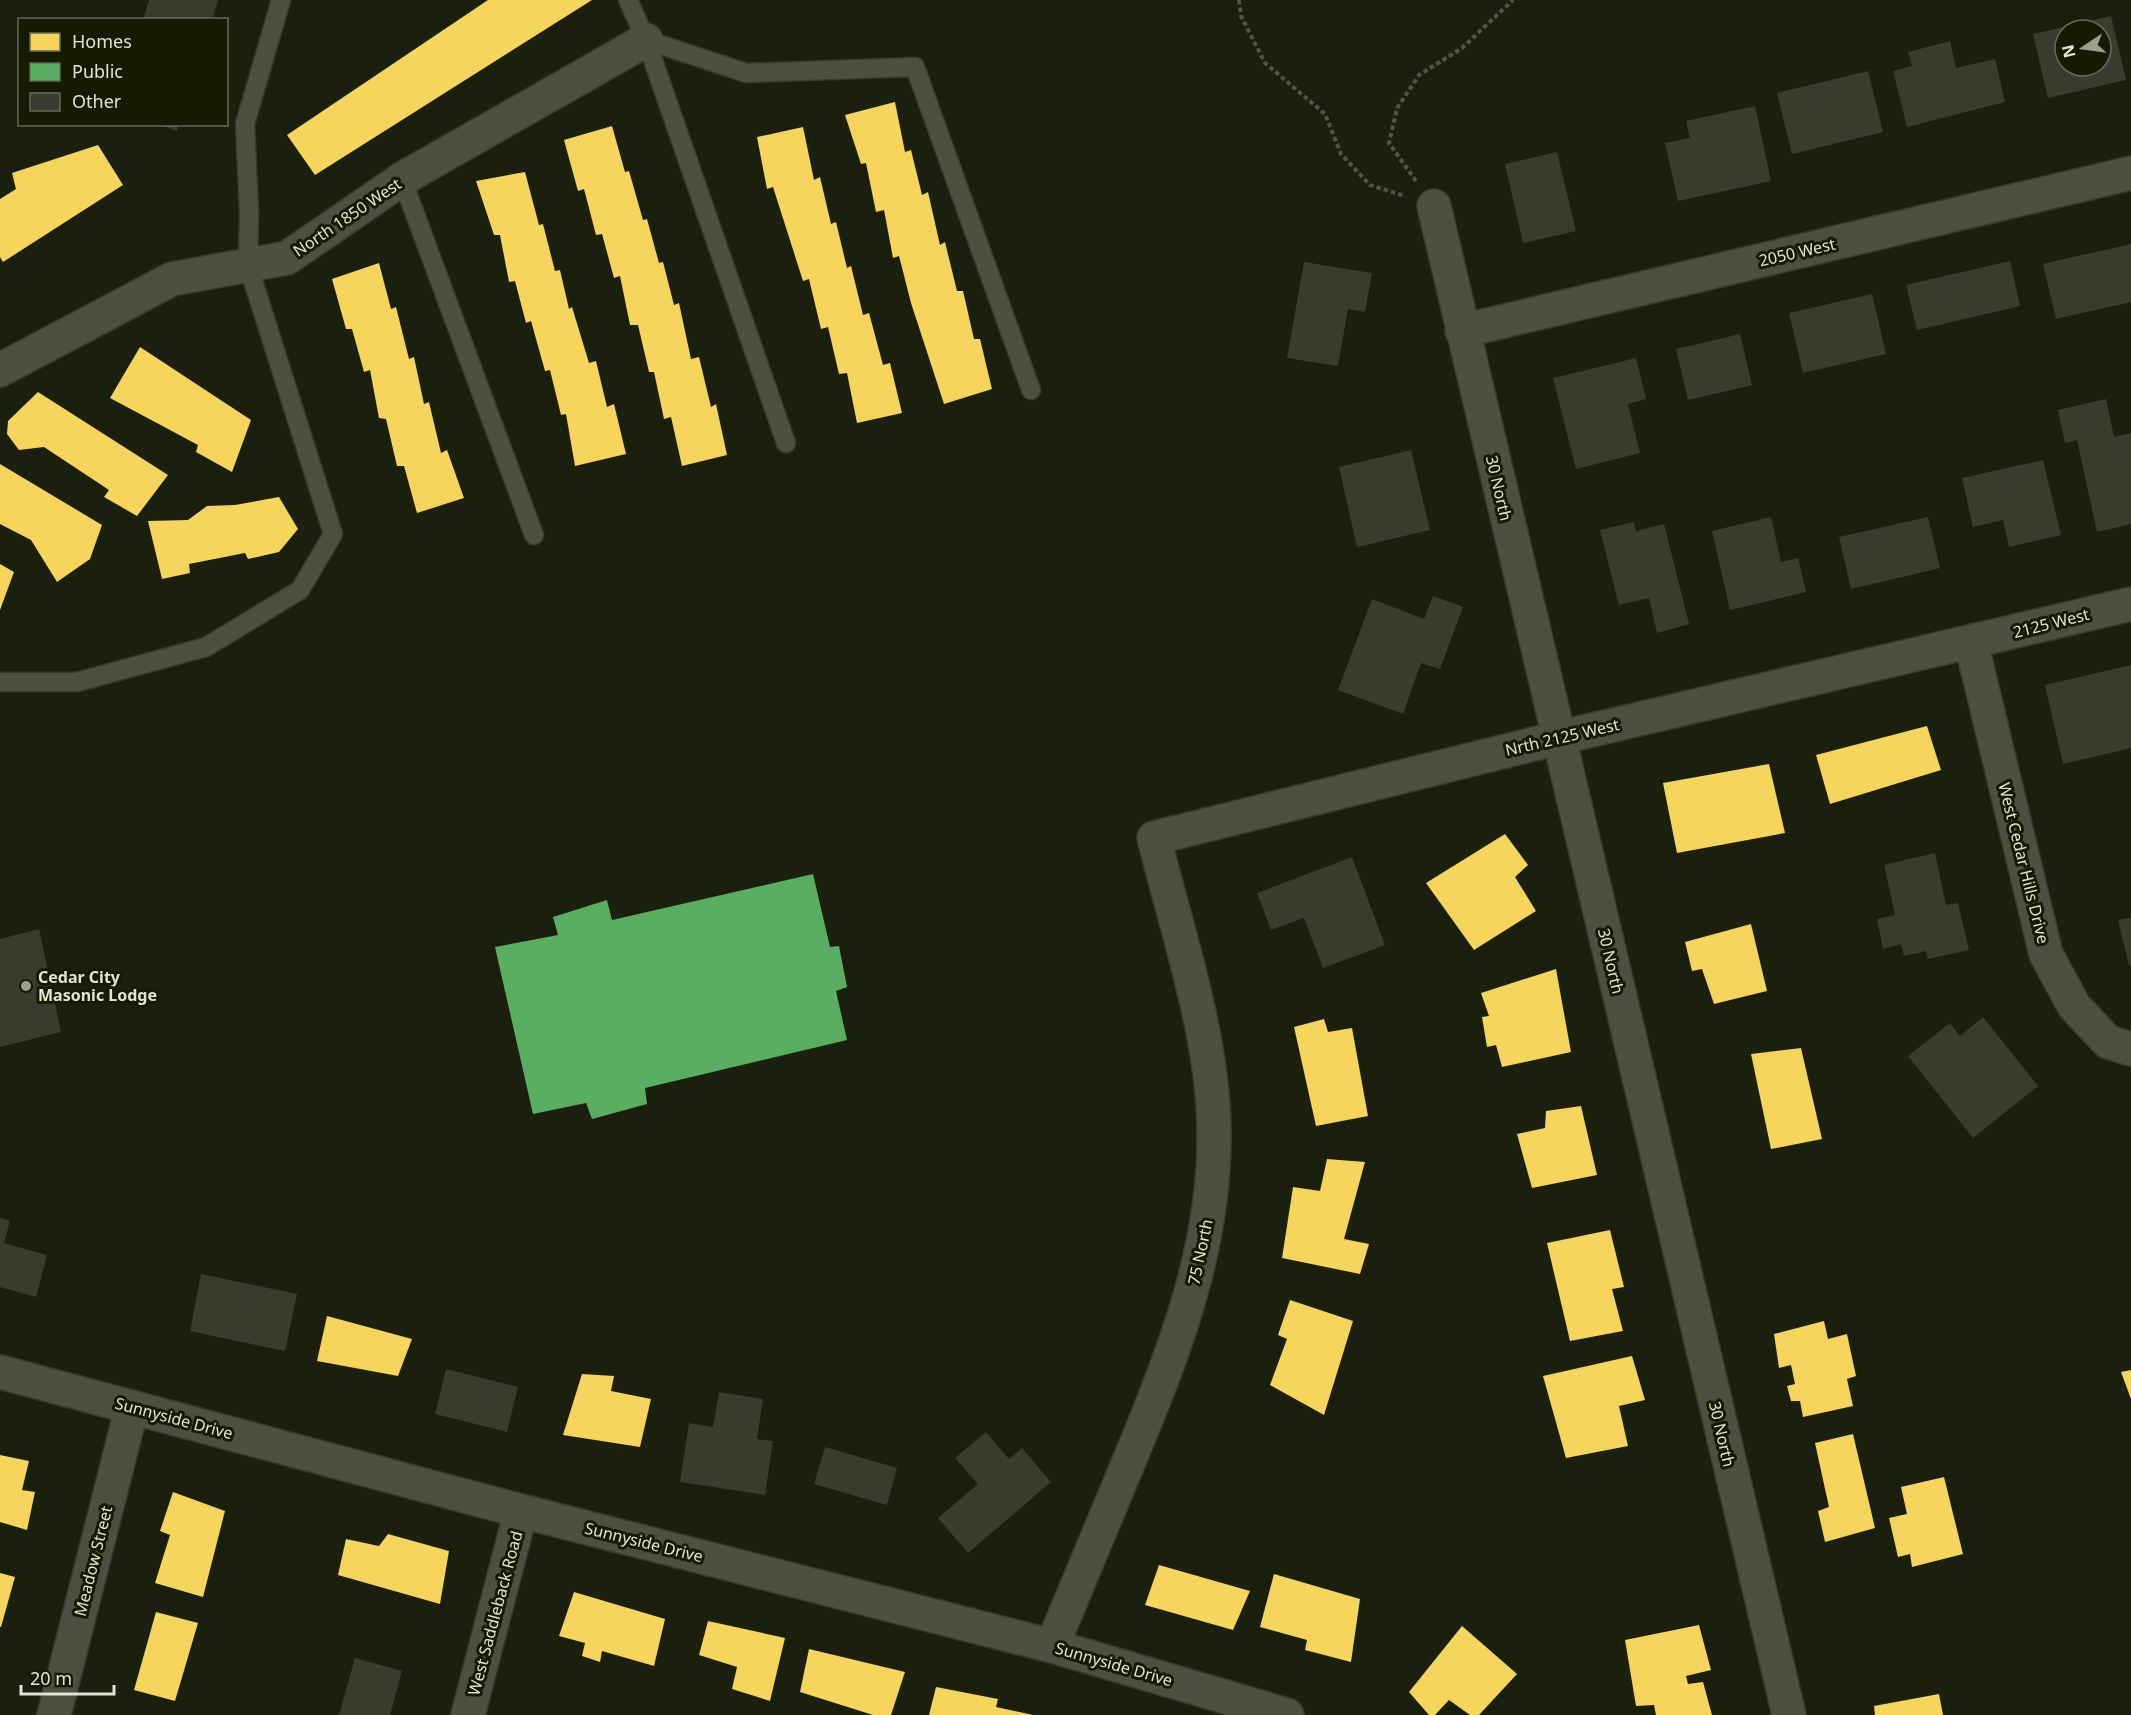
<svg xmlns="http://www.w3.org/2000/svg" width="2131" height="1715" font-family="'Noto Sans',sans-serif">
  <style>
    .homes { fill: #f6d55c }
    .public { fill: #5aae61 }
    .building { fill: #383c2e; fill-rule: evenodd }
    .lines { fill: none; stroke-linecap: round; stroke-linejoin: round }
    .service-casing { stroke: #36392b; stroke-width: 21 }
    .minor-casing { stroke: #36392b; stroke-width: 36 }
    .path { stroke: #505446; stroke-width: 4; stroke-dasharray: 4.5 3; stroke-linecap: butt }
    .service { stroke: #4d5041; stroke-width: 18 }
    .minor { stroke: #4d5041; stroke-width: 33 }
    .poi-dot { fill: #9a9f8e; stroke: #151b01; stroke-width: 2 }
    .labels { text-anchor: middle; stroke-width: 6; stroke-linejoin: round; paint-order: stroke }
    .street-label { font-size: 16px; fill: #dfe4d3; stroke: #151b01 }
    .poi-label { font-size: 16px; font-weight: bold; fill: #dfe4d3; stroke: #151b01; text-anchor: start }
  </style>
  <rect width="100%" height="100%" fill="#1b1f0e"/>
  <!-- homes -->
  <g class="homes">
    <path d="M488,0H592L315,175L287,135Z"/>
    <path d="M895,102L905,152L911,150L922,195L928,192L940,245L945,242L957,291H963L974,339H980L992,389L944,404L911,303L899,256L893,258L884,210L876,212L866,163L861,164L845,115Z"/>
    <path d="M612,126L625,172L629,171L643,220L647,219L659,263L663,262L674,305L679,303L691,359L699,357L711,407L716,404L727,455L682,466L671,417L664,419L654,372H649L638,325H630L620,276L614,278L602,234L596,235L584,189L578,191L564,140Z"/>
    <path d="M803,127L814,180L820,177L831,224L836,222L847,268L851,266L863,315L869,313L883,365L890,363L902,413L857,423L847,373L839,374L828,327L821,329L809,279L803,281L773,187L767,189L757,137Z"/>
    <path d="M98,145L123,185L3,262L0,257V199L16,189L12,173Z"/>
    <path d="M525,172L539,225L543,224L555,271L560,270L569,309L572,307L589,363L596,361L607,407L614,404L626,454L575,466L566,414L561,415L550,370L545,371L531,321L526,323L515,281L509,282L500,235H494L476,181Z"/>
    <path d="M379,263L391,309L396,307L409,359L414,357L424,404L429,402L441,453L447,450L464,498L417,513L404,466H397L386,419L379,418L370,370L364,372L352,329H346L332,279Z"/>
    <path d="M140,347L251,420L232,472L196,452L198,445L110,398Z"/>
    <path d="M38,392L168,475L137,516L104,497L109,490L44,447L19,450L7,434L8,421Z"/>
    <path d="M0,464L102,525L90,559L57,582L31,540L0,524Z"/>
    <path d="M279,497L298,529L279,552L248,559L245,553L189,564L190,573L162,579L148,521L188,520L207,506L235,505Z"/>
    <path d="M0,564L14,572L0,610Z"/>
    <path d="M1927,726L1941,770L1830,804L1816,755Z"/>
    <path d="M1769,764L1785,833L1677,853L1663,783Z"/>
    <path d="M1505,834L1528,865L1515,877L1536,911L1474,950L1426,883Z"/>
    <path d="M1751,924L1767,991L1714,1004L1702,969L1692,971L1685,942Z"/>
    <path d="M1556,969L1571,1052L1502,1067L1496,1045L1487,1047L1482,1017L1489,1016L1481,993Z"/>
    <path d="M1324,1019L1328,1032L1352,1028L1368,1116L1316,1126L1294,1027Z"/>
    <path d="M1801,1048L1822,1139L1771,1149L1751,1054Z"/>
    <path d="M1581,1106L1597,1175L1532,1188L1517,1134L1545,1128L1546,1111Z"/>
    <path d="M1327,1159L1365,1162L1344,1239L1369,1244L1360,1274L1282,1258L1293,1187L1320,1191Z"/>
    <path d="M1610,1230L1624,1287L1612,1289L1623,1331L1570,1341L1547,1243Z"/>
    <path d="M1290,1300L1353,1321L1324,1415L1270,1385L1287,1339L1278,1335Z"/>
    <path d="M327,1316L412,1339L398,1376L317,1361Z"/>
    <path d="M1824,1321L1828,1339L1847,1334L1856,1376L1847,1379L1853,1406L1803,1417L1800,1401H1791L1787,1386L1795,1384L1791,1365L1779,1368L1774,1334Z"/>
    <path d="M1632,1356L1645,1400L1619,1406L1628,1446L1566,1458L1543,1376Z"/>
    <path d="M2131,1370V1399L2121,1372Z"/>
    <path d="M582,1374L614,1376L611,1391L651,1399L640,1447L563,1435Z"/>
    <path d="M1853,1434L1875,1528L1825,1542L1818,1511L1829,1507L1815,1443Z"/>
    <path d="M0,1455L29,1461L22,1490L35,1492L27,1530L0,1522Z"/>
    <path d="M1944,1477L1963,1554L1912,1567L1910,1554L1898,1557L1889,1518L1907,1514L1901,1487Z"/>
    <path d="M173,1492L225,1511L203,1597L155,1583L170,1535L160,1531Z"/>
    <path d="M388,1534L449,1551L440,1604L338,1575L346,1539L379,1546Z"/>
    <path d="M1159,1565L1250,1591L1233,1630L1145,1605Z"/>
    <path d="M0,1573L15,1577L1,1627H0Z"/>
    <path d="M1274,1574L1360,1599L1351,1662L1305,1650L1307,1640L1260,1627Z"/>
    <path d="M574,1592L665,1619L654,1666L602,1651L600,1662L582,1656L585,1643L559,1636Z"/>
    <path d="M156,1612L198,1623L175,1701L134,1690Z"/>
    <path d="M708,1621L785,1638L770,1701L732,1689L737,1667L699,1655Z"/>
    <path d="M1699,1625L1711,1670L1686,1676L1688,1684L1703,1682L1712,1715H1656L1654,1705L1636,1706L1625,1640Z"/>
    <path d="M1462,1626L1517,1674L1479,1715H1470L1449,1700L1435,1715H1429L1409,1692Z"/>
    <path d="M809,1649L905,1672L891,1715H873L800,1692Z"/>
    <path d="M936,1687L998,1699L996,1707L1033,1715H929Z"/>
    <path d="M1939,1694L1943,1715H1875L1874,1706Z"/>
  </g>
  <!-- public -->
  <path class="public" d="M813,874L830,947L839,946L847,987L836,991L847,1040L645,1088L647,1104L592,1119L586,1103L533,1114L495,947L558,935L553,917L607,900L612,920Z"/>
  <!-- building -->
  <g class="building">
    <path d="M149,0H218L212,20H143Z"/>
    <path d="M2111,16L2126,80L2048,98L2033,34ZM2065,30H2101V66H2065Z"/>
    <path d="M1950,41L1956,68L1995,59L2005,102L1907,127L1893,71L1912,66L1908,52Z"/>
    <path d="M1868,71L1883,132L1792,154L1777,93Z"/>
    <path d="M1755,106L1771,181L1678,201L1665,143L1690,138L1686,121Z"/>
    <path d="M158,124H179L177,131Z"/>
    <path d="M1557,152L1576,231L1523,243L1505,164Z"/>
    <path d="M2131,244V302L2056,319L2043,264Z"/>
    <path d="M2010,261L2020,306L1917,330L1906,285Z"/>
    <path d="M1304,262L1372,273L1365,312L1348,309L1338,366L1287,358Z"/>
    <path d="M1872,294L1886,354L1803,373L1789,313Z"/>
    <path d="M1740,334L1752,385L1688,400L1676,349Z"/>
    <path d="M1636,358L1646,399L1628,404L1640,453L1576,469L1553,378Z"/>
    <path d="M2106,399L2114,437L2131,433V524L2097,532L2077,440L2065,443L2058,410Z"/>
    <path d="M1411,450L1430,530L1357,547L1339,467Z"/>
    <path d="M2043,460L2061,535L2009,547L2003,520L1973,527L1962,478Z"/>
    <path d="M1771,517L1781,562L1798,558L1806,592L1730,610L1712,531Z"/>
    <path d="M1928,517L1940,568L1851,589L1839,537Z"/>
    <path d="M1634,522L1636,531L1664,524L1689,624L1657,633L1649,598L1619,605L1600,530Z"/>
    <path d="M1433,596L1463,607L1440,669L1421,663L1403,714L1338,690L1372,599L1424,619Z"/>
    <path d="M2131,665V748L2063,764L2045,685Z"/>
    <path d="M1935,853L1946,905L1958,903L1969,950L1928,959L1926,951L1904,956L1901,944L1883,949L1877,919L1895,915L1884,865Z"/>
    <path d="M1352,857L1385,945L1323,968L1304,918L1271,930L1257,893Z"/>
    <path d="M2131,918V965H2129L2118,920Z"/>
    <path d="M39,929L61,1032L0,1047V939Z"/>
    <path d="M1983,1017L2038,1086L1973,1138L1908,1056L1950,1023L1960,1036Z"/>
    <path d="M0,1218L10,1221L4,1243L47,1255L36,1297L0,1287Z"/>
    <path d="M201,1274L297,1294L285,1351L190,1331Z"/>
    <path d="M446,1369L518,1387L507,1432L435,1414Z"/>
    <path d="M719,1392L763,1399L757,1439L773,1441L765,1495L680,1482L689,1423L713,1427Z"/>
    <path d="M986,1432L1009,1459L1022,1448L1051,1482L968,1553L938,1518L978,1484L955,1458Z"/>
    <path d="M825,1447L897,1468L887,1505L814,1484Z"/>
    <path d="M355,1658L402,1671L390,1715H339Z"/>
  </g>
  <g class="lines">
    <!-- service casing -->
    <g class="service-casing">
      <g id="service">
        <path d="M628,0L646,40L786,443"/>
        <path d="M646,40L746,73L915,67L1031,390"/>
        <path d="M402,179L534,535"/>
        <path d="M0,682H77L206,647L300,590L333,534L248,265L249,211L245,124L281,0"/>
      </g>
    </g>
    <!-- minor casing -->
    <g class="minor-casing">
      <g id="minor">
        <path d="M1434,206L1789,1715"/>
        <path d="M1462,331L2131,173"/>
        <path d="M0,370L172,279L287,258L402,179L646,40"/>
        <path d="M1971,642L2046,954L2074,1006L2108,1042L2131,1049"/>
        <path d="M0,1372L521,1511L1052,1646L1287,1715"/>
        <path d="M1052,1646C1077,1586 1102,1526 1127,1466C1172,1359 1216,1248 1214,1130C1213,1035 1177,931 1154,838L1558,738L2131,604"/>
        <path d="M54,1715L132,1407"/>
        <path d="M468,1715L521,1511"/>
      </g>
    </g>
    <!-- path -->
    <g class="path">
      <path d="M1239,0L1241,16L1265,63L1325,114L1341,154L1370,185L1405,196"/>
      <path d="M1416,181L1389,143L1397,108L1419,75L1462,48L1513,0"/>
    </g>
    <!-- service -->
    <use href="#service" class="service"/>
    <!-- minor -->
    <use href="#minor" class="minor"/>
  </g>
  <!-- markers -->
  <circle class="poi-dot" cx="26" cy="986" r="6"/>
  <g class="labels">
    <!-- street labels -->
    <g class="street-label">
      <text transform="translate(347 217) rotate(-34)" y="6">North 1850 West</text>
      <text transform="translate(1797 252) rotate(-13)" y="6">2050 West</text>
      <text transform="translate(1499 488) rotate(77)" y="6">30 North</text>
      <text transform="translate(2051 623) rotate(-14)" y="6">2125 West</text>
      <text transform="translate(1562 737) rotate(-13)" y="6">Nrth 2125 West</text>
      <text transform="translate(2024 863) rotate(76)" y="6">West Cedar Hills Drive</text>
      <text transform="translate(1611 961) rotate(77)" y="6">30 North</text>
      <text transform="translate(1200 1252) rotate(-78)" y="6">75 North</text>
      <text transform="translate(174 1418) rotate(15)" y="6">Sunnyside Drive</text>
      <text transform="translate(1722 1434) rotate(77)" y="6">30 North</text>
      <text transform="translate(644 1542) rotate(14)" y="6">Sunnyside Drive</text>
      <text transform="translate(93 1561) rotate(-76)" y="6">Meadow Street</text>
      <text transform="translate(495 1613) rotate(-75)" y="6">West Saddleback Road</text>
      <text transform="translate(1114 1664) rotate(16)" y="6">Sunnyside Drive</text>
    </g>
    <!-- poi labels -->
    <g class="poi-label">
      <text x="38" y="983">Cedar City<tspan x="38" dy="18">Masonic Lodge</tspan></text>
    </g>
  </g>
  <!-- legend -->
  <rect x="18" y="18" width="210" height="108" fill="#151b01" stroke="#666b55" stroke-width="1.5"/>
  <rect x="30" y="33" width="30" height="18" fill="#f6d55c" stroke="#666b55" stroke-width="1.5"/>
  <text x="72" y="48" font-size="18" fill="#dfe4d3">Homes</text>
  <rect x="30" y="63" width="30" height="18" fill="#5aae61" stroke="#666b55" stroke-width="1.5"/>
  <text x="72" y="78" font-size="18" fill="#dfe4d3">Public</text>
  <rect x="30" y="93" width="30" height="18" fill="#383c2e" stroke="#666b55" stroke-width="1.5"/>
  <text x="72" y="108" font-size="18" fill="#dfe4d3">Other</text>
  <!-- north arrow -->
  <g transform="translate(2083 48) rotate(257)"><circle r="28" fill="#151b01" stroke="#666b55" stroke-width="1.5"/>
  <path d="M0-4.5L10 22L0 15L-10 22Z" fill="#9a9f8e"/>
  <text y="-9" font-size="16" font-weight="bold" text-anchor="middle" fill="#dfe4d3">N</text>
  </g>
  <!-- scale -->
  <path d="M21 1685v9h93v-9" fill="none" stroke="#dfe4d3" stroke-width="3"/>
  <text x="30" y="1685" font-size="18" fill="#dfe4d3" stroke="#151b01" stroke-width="4.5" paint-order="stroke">20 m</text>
</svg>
